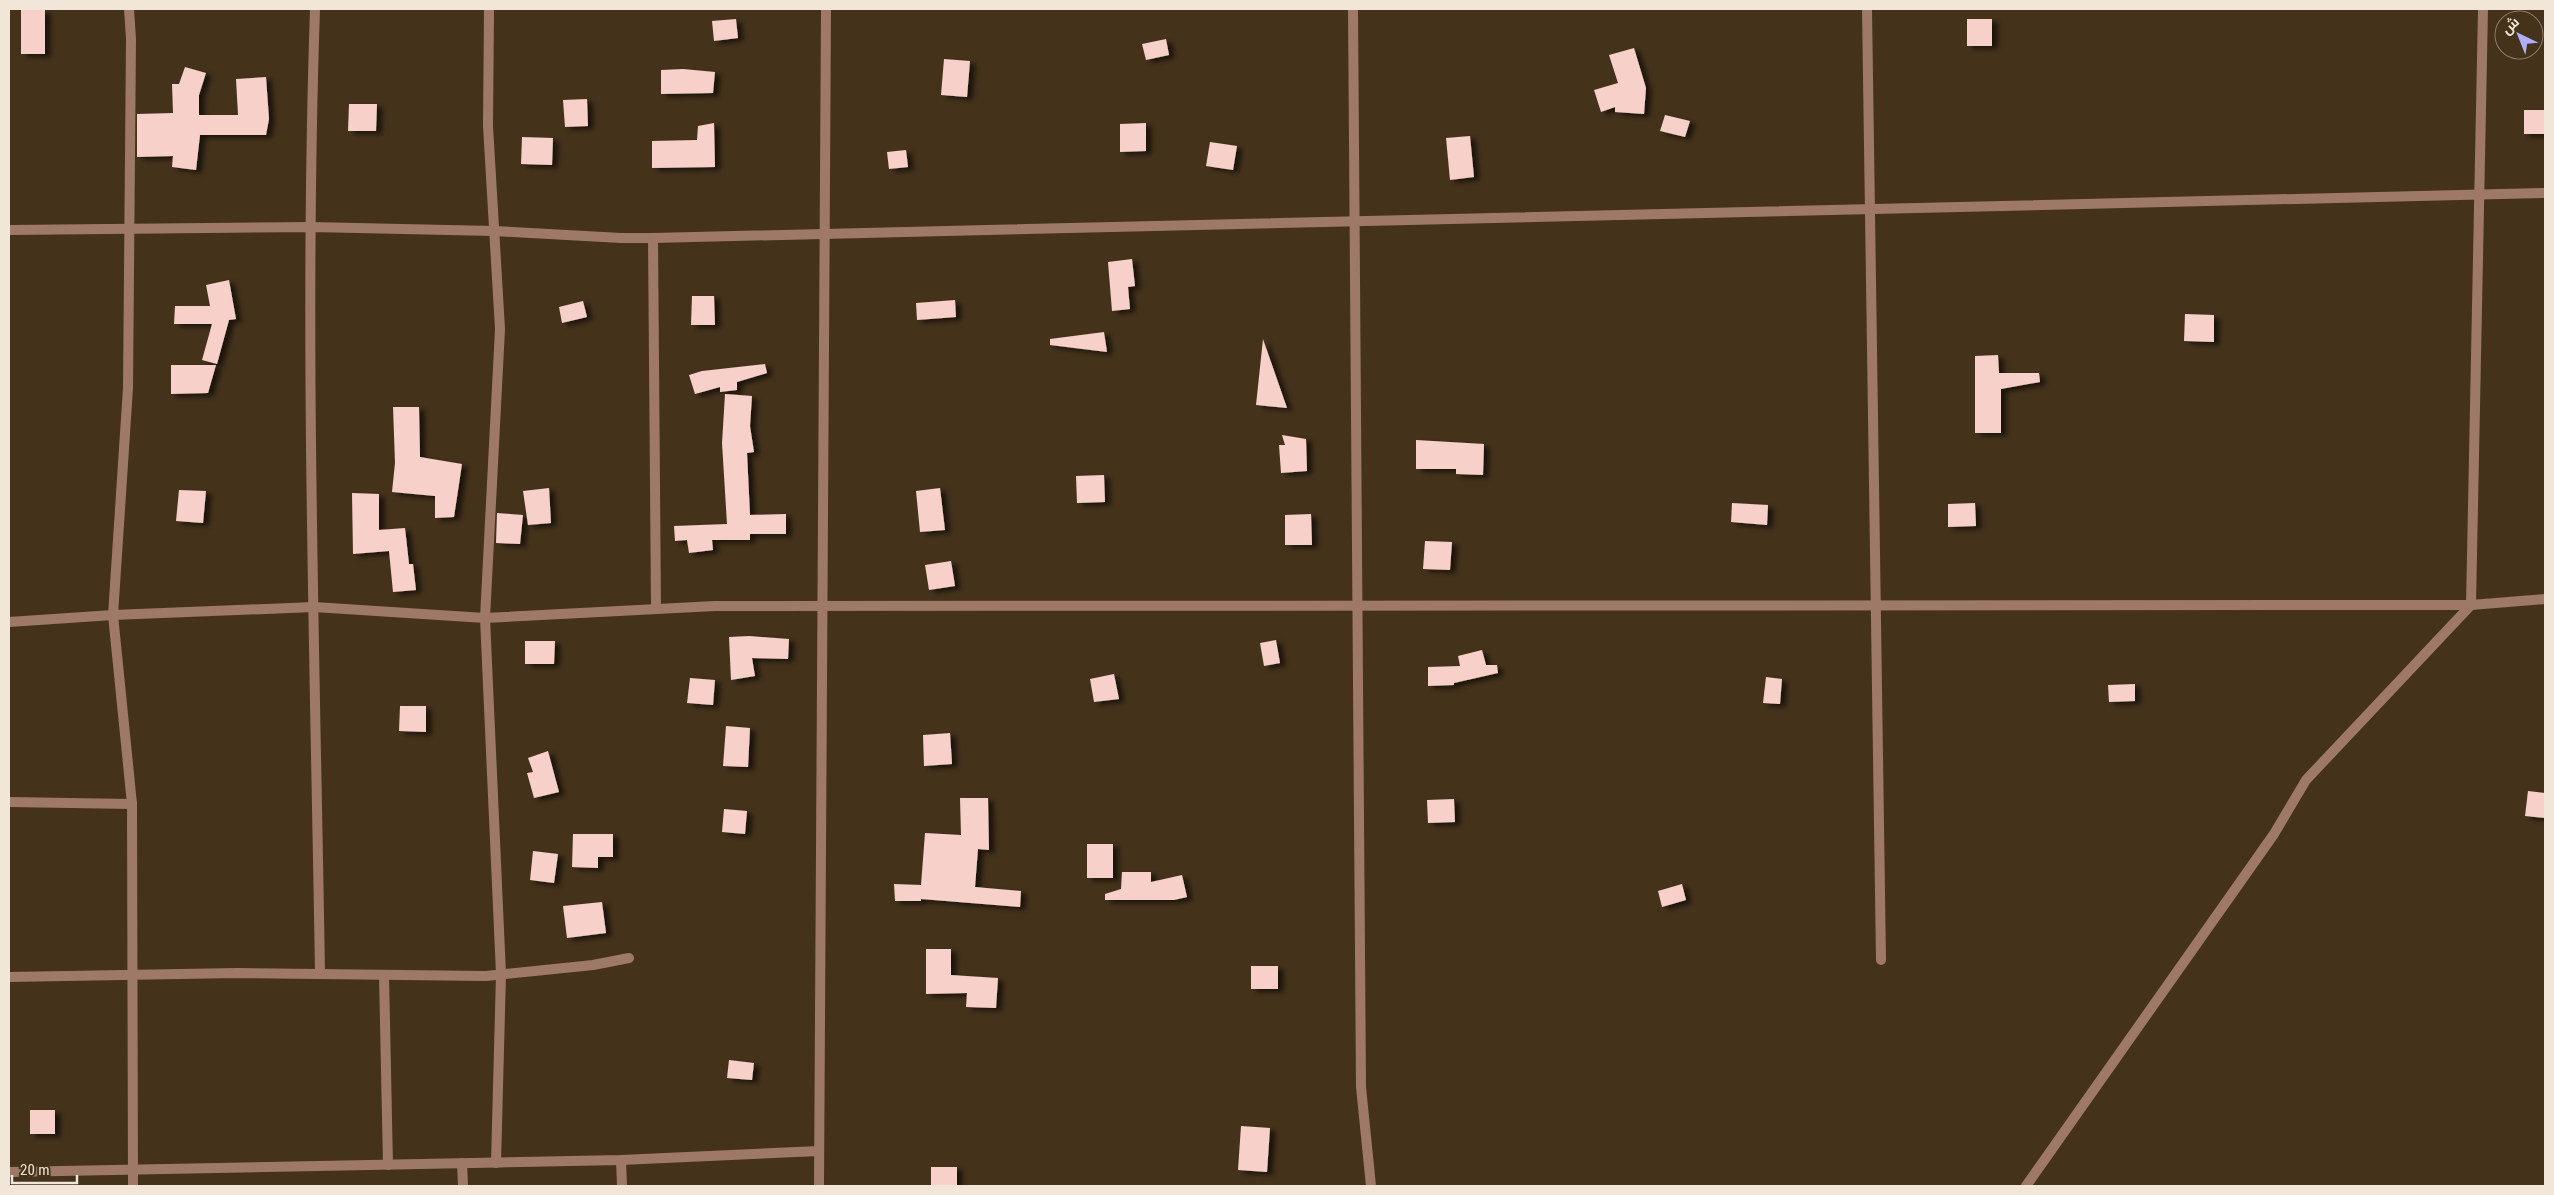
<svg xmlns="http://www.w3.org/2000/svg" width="2554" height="1195" font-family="'Roboto Condensed',Cairo,sans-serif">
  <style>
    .building { fill: #f7d0c9; filter: url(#shadow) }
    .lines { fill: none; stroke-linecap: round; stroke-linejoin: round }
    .minor { stroke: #9f7967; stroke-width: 10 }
  </style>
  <defs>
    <filter id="shadow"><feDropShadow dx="5.5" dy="3" stdDeviation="2.5" flood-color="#0009"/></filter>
  </defs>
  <rect width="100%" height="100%" fill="#44321b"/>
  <!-- building -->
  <g class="building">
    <rect x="21" y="10" width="24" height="44"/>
    <path d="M736,19L738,38L714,41L712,21Z"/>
    <rect x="1967" y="19" width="25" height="27"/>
    <path d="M1166,39L1169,55L1146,60L1142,44Z"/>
    <path d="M1634,48L1646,88L1644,114L1615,112V107L1601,112L1594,90L1618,83L1609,55Z"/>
    <path d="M944,59L970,61L967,97L941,95Z"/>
    <path d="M185,67L206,73L199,95V115H238L236,79L266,77L269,119L266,135H200L196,170L172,167L173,156L137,157V114L173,113L172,84H179Z"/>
    <path d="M683,69L715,72L713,93L661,94V70Z"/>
    <path d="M587,99L588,126L565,127L563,100Z"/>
    <path d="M349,104H377L376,131H348Z"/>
    <rect x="2524" y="110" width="21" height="24"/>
    <path d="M1665,115L1690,121L1685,137L1660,131Z"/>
    <path d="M714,123L715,167L652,168V141L697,140L698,126Z"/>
    <path d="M1146,123V151L1120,152V124Z"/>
    <path d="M1470,136L1474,177L1450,180L1446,138Z"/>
    <path d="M522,137L553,138L552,165L521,164Z"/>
    <path d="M1210,142L1237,146L1233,170L1206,166Z"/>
    <path d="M906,150L908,167L889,169L887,152Z"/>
    <path d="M1132,259L1135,286L1128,287L1130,309L1112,311L1108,262Z"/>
    <path d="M229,280L236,319L229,320L217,364L202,360L212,324H174L175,306H210L206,285Z"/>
    <path d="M692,296H714L715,325H691Z"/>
    <path d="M955,300L956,317L917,320L916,303Z"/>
    <path d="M583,301L587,317L562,323L559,307Z"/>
    <path d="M2185,314L2214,315V342L2184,341Z"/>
    <path d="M1104,332L1107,352L1050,345V339Z"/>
    <path d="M1263,339L1287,408L1256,405Z"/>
    <path d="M1998,355L1999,373H2039L2040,382L2001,389V433H1975V356Z"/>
    <path d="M765,364L767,373L737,382V390L720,392V387L695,394L689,375L702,371Z"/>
    <path d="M171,365H216L208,393L171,394Z"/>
    <path d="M725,394L752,396L750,426L754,452L747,453L750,515L786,514V534H750V540H712L713,550L689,553L687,540L675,541L674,526L727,524L722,443Z"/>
    <path d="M393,407H419L420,457L462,464L454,517L435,518V496L392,492L395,463Z"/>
    <path d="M1282,435L1306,439L1307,471L1281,473L1279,445H1285Z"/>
    <path d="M1416,440L1484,444L1483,475L1456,474V469H1416Z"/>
    <path d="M1104,475L1105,502L1077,503L1076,476Z"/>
    <path d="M549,488L551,523L528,525L523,491Z"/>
    <path d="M940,488L945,530L920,532L916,491Z"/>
    <path d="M179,490L206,491L203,523L176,521Z"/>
    <path d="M352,493L379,494V530L405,528L409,564H413L416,590L393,592L389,551L353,554Z"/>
    <path d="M1732,503L1768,505L1767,525L1731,522Z"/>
    <path d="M1975,503L1976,526L1948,527V504Z"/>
    <path d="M497,513L523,515L520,544L496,543Z"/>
    <path d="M1311,514L1312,545H1285V515Z"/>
    <path d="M1425,541L1452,542L1450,570L1423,569Z"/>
    <path d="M951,561L955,586L929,590L925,565Z"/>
    <path d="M749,636L789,639L788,659L752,658L755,676L731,680L729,637Z"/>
    <path d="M1276,640L1280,663L1264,666L1260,643Z"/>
    <path d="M525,641H555L554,664H525Z"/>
    <path d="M1482,650L1486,665H1497L1498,673L1454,683V685L1428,686V667L1460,666L1458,656Z"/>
    <path d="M1114,674L1119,699L1094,702L1090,679Z"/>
    <path d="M1766,677L1782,679L1780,704L1763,703Z"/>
    <path d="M690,678L715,680L713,705L687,703Z"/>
    <path d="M2135,684V701L2109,702L2108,685Z"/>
    <path d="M400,706H426V732L399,731Z"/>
    <path d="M726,726L750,728L748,767L723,766Z"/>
    <path d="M950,733L952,764L924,766L923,735Z"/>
    <path d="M548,751L559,792L534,798L527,773L533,772L528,758Z"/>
    <path d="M2528,791L2545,793V818L2525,816Z"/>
    <path d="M960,798H988L989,850L978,849L975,887L1021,891L1020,907L921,899V901H895L894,884L921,885L925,833L961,835Z"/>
    <path d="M1454,799L1455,822L1428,823L1427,800Z"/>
    <path d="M724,809L747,811L745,834L722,832Z"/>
    <path d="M573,834H613V857H598V868L572,867Z"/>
    <rect x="1087" y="844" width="26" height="34"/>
    <path d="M533,851L558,854L554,883L530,880Z"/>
    <path d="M1122,872H1151V882L1182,875L1187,897L1174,900H1105V894L1121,889Z"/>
    <path d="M1682,884L1686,900L1662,907L1658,891Z"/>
    <path d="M602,902L606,933L567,938L563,906Z"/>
    <path d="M926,949H951V975L998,978L996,1008L966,1007L967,993L926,994Z"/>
    <rect x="1251" y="966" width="27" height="23"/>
    <path d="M729,1060L754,1063L752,1080L727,1078Z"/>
    <rect x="30" y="1110" width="25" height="24"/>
    <path d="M1241,1126L1270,1128L1267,1172L1238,1170Z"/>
    <rect x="931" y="1167" width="26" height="19"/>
  </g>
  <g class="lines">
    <!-- minor -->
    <g class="minor">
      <path d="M129,9L131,39L128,388L113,615L132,804L133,1186"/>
      <path d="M315,9C304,330 315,652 320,974"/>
      <path d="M489,9L488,126L500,329L485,618L501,974L496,1163"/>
      <path d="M1353,9L1361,1087L1371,1186"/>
      <path d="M1867,9L1881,960"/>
      <path d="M9,230L311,227L494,231L621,238H653L2545,193"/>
      <path d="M653,238L656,609"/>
      <path d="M9,622L113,615L314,607L485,618L715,606L2471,605L2545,599"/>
      <path d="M9,802L132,804"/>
      <path d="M384,975L388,1165"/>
      <path d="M9,977L237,973L486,976L593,965L629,958"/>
      <path d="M621,1160L622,1186"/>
      <path d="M462,1163L463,1186"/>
      <path d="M9,1172L621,1160L819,1151"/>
      <path d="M819,1186L826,9"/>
      <path d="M2026,1186L2274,834L2306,780L2471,605L2483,9"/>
    </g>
  </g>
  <!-- border -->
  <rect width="2554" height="1195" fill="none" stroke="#f2e6d8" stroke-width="20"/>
  <!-- north arrow -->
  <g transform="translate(2519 35) rotate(317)"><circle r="24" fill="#44321b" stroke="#8a7a67"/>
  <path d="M0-4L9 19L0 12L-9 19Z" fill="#afaefa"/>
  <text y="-8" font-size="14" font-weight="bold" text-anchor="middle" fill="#f2e6d8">ش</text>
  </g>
  <!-- scale -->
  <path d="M12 1175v8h65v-8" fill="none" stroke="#f2e6d8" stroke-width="2.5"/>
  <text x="20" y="1175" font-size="15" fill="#f2e6d8" stroke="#44321b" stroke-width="4" paint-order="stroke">20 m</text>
</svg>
